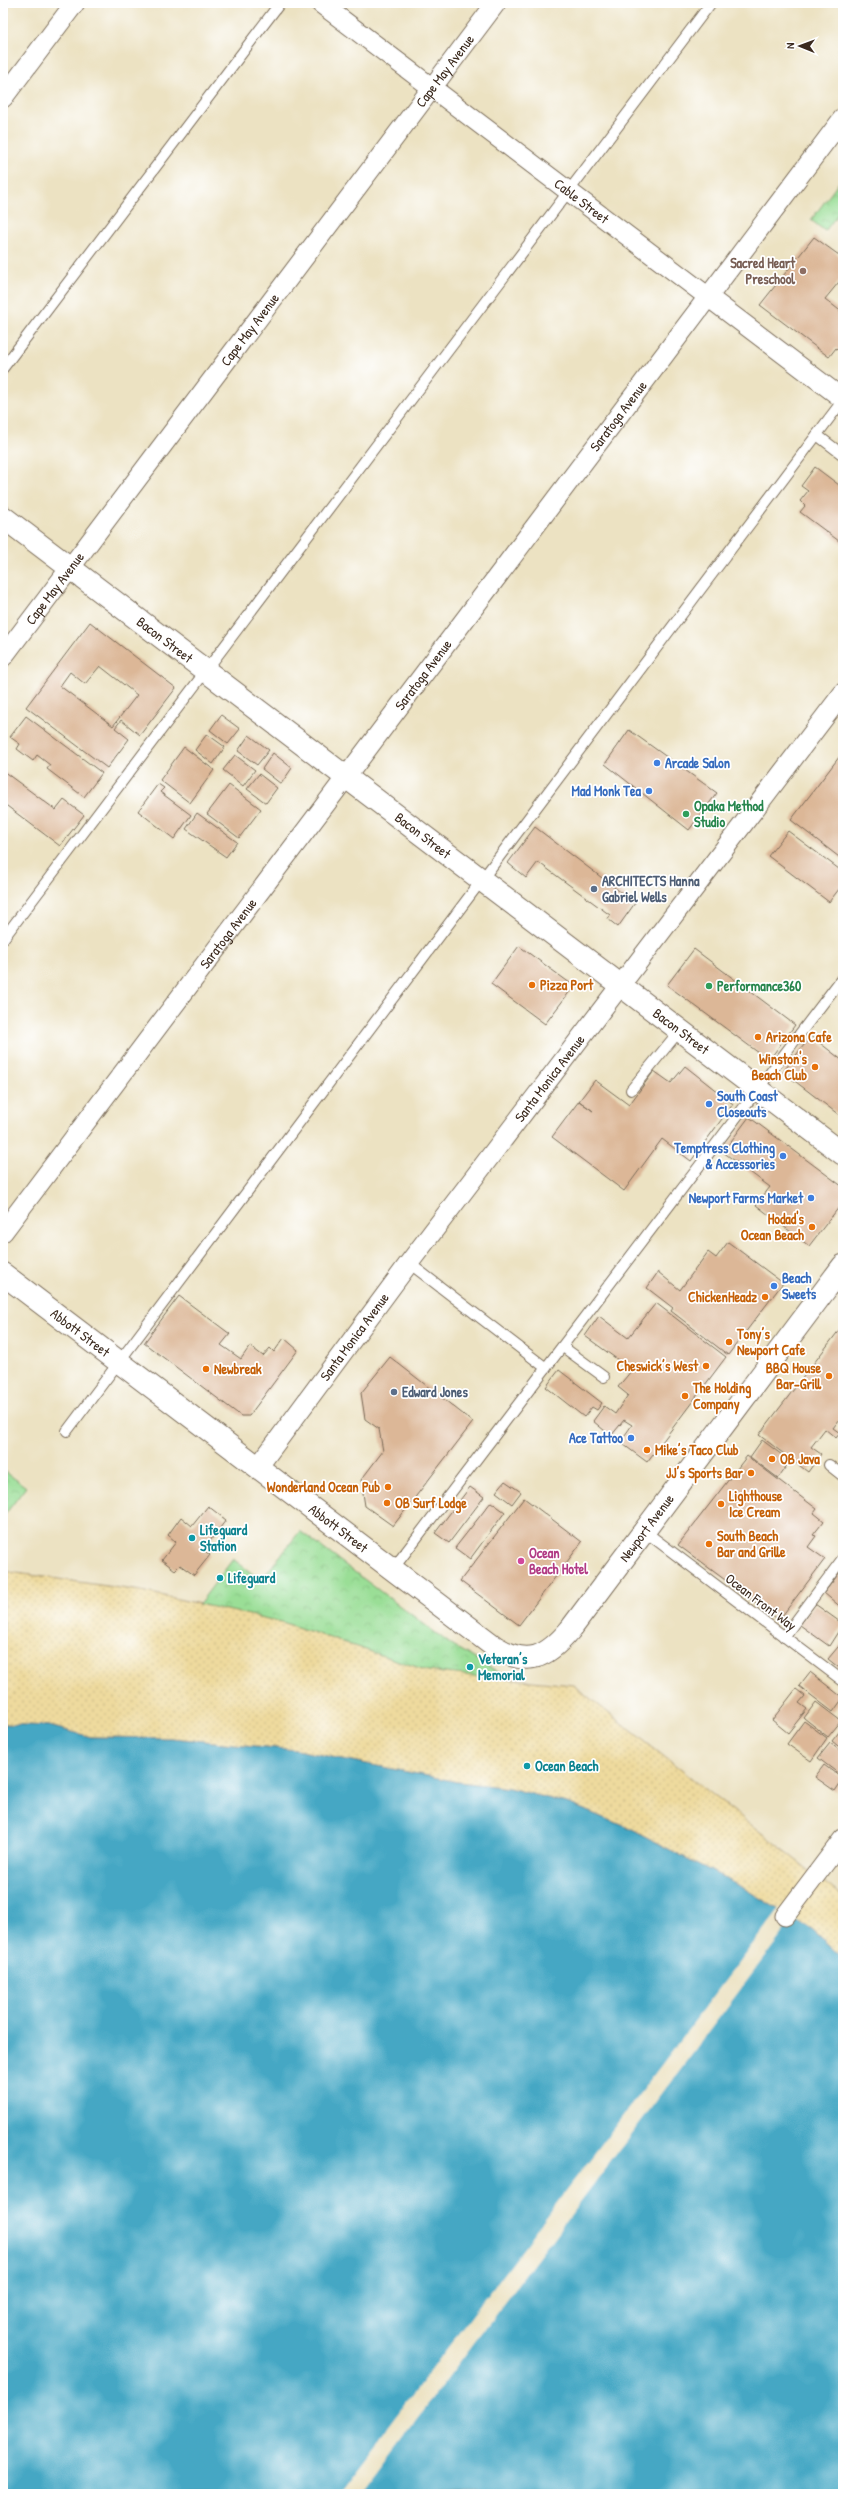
<svg xmlns="http://www.w3.org/2000/svg" width="846" height="2497" font-family="'Patrick Hand',sans-serif">
  <style>
    .sand { fill: url(#sand-dots); stroke: #94825e }
    .park { fill: url(#park-crowns); stroke: #6a845a }
    .water { fill: #44a7c4; stroke: #406871 }
    .pier { fill: #ece2c2 }
    .building { fill: #dcb797; fill-rule: evenodd }
    .lines { fill: none; stroke-linecap: round; stroke-linejoin: round }
    .service-casing { stroke: #796a57; stroke-width: 12 }
    .minor-casing { stroke: #796a57; stroke-width: 21 }
    .tertiary-casing { stroke: #796a57; stroke-width: 24 }
    .service { stroke: #fff; stroke-width: 10 }
    .minor { stroke: #fff; stroke-width: 19 }
    .tertiary { stroke: #fff; stroke-width: 22 }
    .education-dot { fill: #8d6e63; stroke: #fff; stroke-width: 1.5 }
    .shop-dot { fill: #3f7fe0; stroke: #fff; stroke-width: 1.5 }
    .leisure-dot { fill: #2e9e5b; stroke: #fff; stroke-width: 1.5 }
    .service-dot { fill: #5c6f8a; stroke: #fff; stroke-width: 1.5 }
    .food-dot { fill: #e8710a; stroke: #fff; stroke-width: 1.5 }
    .culture-dot { fill: #0f9aa8; stroke: #fff; stroke-width: 1.5 }
    .hotel-dot { fill: #d1479c; stroke: #fff; stroke-width: 1.5 }
    .labels { text-anchor: middle; stroke-width: 3.5; stroke-linejoin: round; paint-order: stroke }
    .street-label { font-size: 14px; fill: #3b2a1e; stroke: #fff }
    .education-label { font-size: 14px; font-weight: bold; fill: #785e54; stroke: #fff; text-anchor: end }
    .shop-label { font-size: 14px; font-weight: bold; fill: #366cbe; stroke: #fff; text-anchor: end }
    .leisure-label { font-size: 14px; font-weight: bold; fill: #27864d; stroke: #fff; text-anchor: start }
    .service-label { font-size: 14px; font-weight: bold; fill: #4e5e75; stroke: #fff; text-anchor: start }
    .food-label { font-size: 14px; font-weight: bold; fill: #c56008; stroke: #fff; text-anchor: start }
    .culture-label { font-size: 14px; font-weight: bold; fill: #0d838f; stroke: #fff; text-anchor: start }
    .hotel-label { font-size: 14px; font-weight: bold; fill: #b23c85; stroke: #fff; text-anchor: start }
  </style>
  <defs>
    <pattern id="sand-dots" width="8" height="8" patternUnits="userSpaceOnUse"><rect width="8" height="8" fill="#eeda9e"/><path d="M2 2h.1M6 6h.1" fill="none" stroke="#cdbb88" stroke-width="1.8" stroke-linecap="round"/></pattern>
    <pattern id="park-crowns" width="20" height="18" patternUnits="userSpaceOnUse"><rect width="20" height="18" fill="#9ade96"/><path d="M2 6a3 3 0 1 1 6 0M12 15a3 3 0 1 1 6 0" fill="none" stroke="#86bf81"/></pattern>
  </defs>
  <rect width="100%" height="100%" fill="#fff"/>
  <filter id="ink" filterUnits="userSpaceOnUse"><feTurbulence type="fractalNoise" baseFrequency=".025" numOctaves="2"/><feDisplacementMap in="SourceGraphic" scale="8" xChannelSelector="R" yChannelSelector="G"/><feConvolveMatrix kernelMatrix="1 2 1 2 8 2 1 2 1" color-interpolation-filters="sRGB"/></filter>
  <filter id="wash" filterUnits="userSpaceOnUse"><feTurbulence type="fractalNoise" baseFrequency=".012" numOctaves="4" result="noise"/><feDisplacementMap in="SourceGraphic" scale="16" xChannelSelector="R" yChannelSelector="G"/><feGaussianBlur stdDeviation="0.9" result="paint"/><feColorMatrix in="noise" values="0 0 0 0 0 0 0 0 0 0 0 0 0 0 0 0 0 1.4 0 .05"/><feComposite in="paint" operator="in"/></filter>
  <g filter="url(#wash)">
    <rect width="100%" height="100%" fill="#ece2c2"/>
    <!-- sand -->
    <path class="sand" d="M3,1571L141,1591L282,1622L429,1671L573,1685L843,1897V1958L812,1930L740,1886L630,1829L570,1804L509,1788L458,1782L296,1750L171,1738L91,1737L49,1726L3,1724Z"/>
    <!-- park -->
    <g class="park">
      <path d="M843,177V207L825,231L811,220Z"/>
      <path d="M3,1470L26,1487L3,1517Z"/>
      <path d="M300,1531L453,1646L500,1673V1679L429,1671L282,1622L199,1604L233,1559L261,1580Z"/>
    </g>
    <!-- water -->
    <path class="water" d="M3,1724L49,1726L91,1737L171,1738L296,1750L458,1782L509,1788L570,1804L630,1829L740,1886L812,1930L843,1958V2494H3Z"/>
    <!-- pier -->
    <path class="pier" d="M780,1908L795,1917L360,2494H337Z"/>
    <g id="blocks">
      <!-- building -->
      <g class="building">
        <path d="M814,237L843,258V277L825,299L843,313V354L836,348L829,357L760,305Z"/>
        <path d="M815,467L843,488V544L800,512L805,506L800,501L808,491L801,486Z"/>
        <path d="M90,622L176,688L140,735L121,720L115,728L129,739L107,768L26,707ZM100,666L137,695L113,726L60,686L70,672L85,684Z"/>
        <path d="M221,715L240,729L228,744L210,730Z"/>
        <path d="M26,716L102,773L84,797L47,769L50,765L37,755L33,761L17,749L20,744L10,737Z"/>
        <path d="M629,730L717,793L689,830L605,764Z"/>
        <path d="M207,734L225,747L213,764L195,750Z"/>
        <path d="M249,735L269,750L257,765L238,751Z"/>
        <path d="M184,747L214,770L190,803L160,780Z"/>
        <path d="M843,752V860L791,820Z"/>
        <path d="M273,753L292,768L281,784L262,769Z"/>
        <path d="M235,755L255,770L243,786L223,770Z"/>
        <path d="M3,771L56,810L64,800L84,815L60,846L3,803Z"/>
        <path d="M259,774L277,788L266,803L247,789Z"/>
        <path d="M158,784L164,788L160,792L191,815L174,839L138,811Z"/>
        <path d="M229,785L261,809L239,838L207,814Z"/>
        <path d="M197,813L237,842L226,857L186,829Z"/>
        <path d="M535,827L635,903L618,927L608,919L610,915L538,862L526,878L508,863Z"/>
        <path d="M788,831L843,872V884L829,902L768,856Z"/>
        <path d="M519,946L574,986L545,1024L491,984Z"/>
        <path d="M694,949L795,1025L772,1056H763L667,985Z"/>
        <path d="M811,1036L843,1061V1118L783,1072Z"/>
        <path d="M685,1066L733,1104L691,1161L662,1139L624,1191L552,1137L579,1101L593,1111L579,1101L595,1080L629,1105L654,1071L671,1083Z"/>
        <path d="M749,1117L843,1187V1202L809,1246L756,1205L770,1187L723,1152Z"/>
        <path d="M728,1242L783,1283L728,1355L671,1311L673,1308L647,1288L658,1272L680,1290L708,1252L716,1258Z"/>
        <path d="M179,1296L230,1334L221,1345L241,1359L250,1346L263,1356L270,1348L274,1352L284,1338L298,1350L249,1416H241L144,1343Z"/>
        <path d="M656,1303L726,1357L647,1462L620,1442L632,1425L624,1420L611,1436L593,1421L604,1406L615,1414L628,1395L618,1387L632,1370L585,1336L599,1316L628,1338Z"/>
        <path d="M843,1325V1415L833,1428L840,1433L836,1438L825,1429L811,1447L821,1454L808,1472L759,1435Z"/>
        <path d="M390,1357L473,1422L393,1526L365,1506L361,1480L383,1451L379,1429L365,1419L361,1393Z"/>
        <path d="M559,1370L602,1403L597,1410L592,1407L584,1417L546,1387Z"/>
        <path d="M762,1440L790,1461L778,1478L750,1457Z"/>
        <path d="M747,1456L817,1509L814,1513L824,1521L813,1535L816,1536L808,1547L825,1559L779,1620L678,1545Z"/>
        <path d="M505,1481L521,1492L512,1504L496,1492Z"/>
        <path d="M470,1487L484,1497L449,1543L435,1533Z"/>
        <path d="M524,1498L582,1542L519,1625L460,1581Z"/>
        <path d="M491,1502L505,1512L470,1559L455,1548Z"/>
        <path d="M208,1506L226,1520L203,1550L210,1555L194,1575L180,1565L175,1570L162,1560L176,1542L168,1535L181,1517L192,1526Z"/>
        <path d="M843,1568V1609L824,1593Z"/>
        <path d="M815,1604L843,1624L829,1646L800,1625Z"/>
        <path d="M843,1641V1671L828,1659Z"/>
        <path d="M810,1672L843,1698L833,1712L799,1686Z"/>
        <path d="M796,1689L805,1696L799,1703L807,1709L788,1733L772,1720Z"/>
        <path d="M816,1702L841,1721L828,1737L804,1718Z"/>
        <path d="M804,1721L827,1738L811,1761L787,1744Z"/>
        <path d="M843,1727V1750L832,1741Z"/>
        <path d="M830,1743L843,1753V1777L818,1758Z"/>
        <path d="M824,1765L843,1779L835,1791L815,1777Z"/>
      </g>
    </g>
  </g>
  <g filter="url(#ink)">
    <use href="#blocks" fill-opacity="0" stroke="#796a57" stroke-width="1"/>
    <g class="lines">
      <!-- service casing -->
      <g class="service-casing">
        <g id="service">
          <path d="M3,368L280,3"/>
          <path d="M817,435L843,455"/>
          <path d="M3,939L711,3"/>
          <path d="M631,1090L680,1030"/>
          <path d="M409,1263L546,1368"/>
          <path d="M563,1347L604,1377"/>
          <path d="M67,1431L843,400"/>
          <path d="M829,1465L843,1476"/>
          <path d="M643,1530L843,1681"/>
          <path d="M393,1569L843,977"/>
          <path d="M784,1637L843,1558"/>
        </g>
      </g>
      <!-- minor casing -->
      <g class="minor-casing">
        <g id="minor">
          <path id="s1" d="M320,3L843,399"/>
          <path d="M3,98L75,3"/>
          <path id="s2" d="M3,657L496,3"/>
          <path id="s3" d="M3,1232L843,118"/>
          <path id="s4" d="M258,1467L409,1263L843,693"/>
          <path d="M785,1916L843,1839"/>
        </g>
      </g>
      <!-- tertiary casing -->
      <g class="tertiary-casing">
        <g id="tertiary">
          <path id="s5" d="M3,517L843,1154"/>
          <path id="s6" d="M3,1274L495,1647C528,1667 546,1658 570,1630L843,1266"/>
        </g>
      </g>
      <!-- service -->
      <use href="#service" class="service"/>
      <!-- minor -->
      <use href="#minor" class="minor"/>
      <!-- tertiary -->
      <use href="#tertiary" class="tertiary"/>
    </g>
  </g>
  <!-- markers -->
  <circle class="education-dot" cx="803" cy="271" r="4"/>
  <g class="shop-dot">
    <circle cx="657" cy="763" r="4"/>
    <circle cx="649" cy="791" r="4"/>
    <circle cx="709" cy="1104" r="4"/>
    <circle cx="783" cy="1156" r="4"/>
    <circle cx="811" cy="1198" r="4"/>
    <circle cx="774" cy="1286" r="4"/>
    <circle cx="631" cy="1438" r="4"/>
  </g>
  <g class="leisure-dot">
    <circle cx="686" cy="814" r="4"/>
    <circle cx="709" cy="986" r="4"/>
  </g>
  <g class="service-dot">
    <circle cx="594" cy="889" r="4"/>
    <circle cx="394" cy="1392" r="4"/>
  </g>
  <g class="food-dot">
    <circle cx="532" cy="985" r="4"/>
    <circle cx="758" cy="1037" r="4"/>
    <circle cx="815" cy="1067" r="4"/>
    <circle cx="812" cy="1227" r="4"/>
    <circle cx="765" cy="1297" r="4"/>
    <circle cx="729" cy="1342" r="4"/>
    <circle cx="706" cy="1366" r="4"/>
    <circle cx="206" cy="1369" r="4"/>
    <circle cx="829" cy="1376" r="4"/>
    <circle cx="685" cy="1396" r="4"/>
    <circle cx="647" cy="1450" r="4"/>
    <circle cx="772" cy="1459" r="4"/>
    <circle cx="751" cy="1473" r="4"/>
    <circle cx="388" cy="1487" r="4"/>
    <circle cx="387" cy="1503" r="4"/>
    <circle cx="721" cy="1504" r="4"/>
    <circle cx="709" cy="1544" r="4"/>
  </g>
  <g class="culture-dot">
    <circle cx="192" cy="1538" r="4"/>
    <circle cx="220" cy="1578" r="4"/>
    <circle cx="470" cy="1667" r="4"/>
    <circle cx="527" cy="1766" r="4"/>
  </g>
  <circle class="hotel-dot" cx="521" cy="1561" r="4"/>
  <g class="labels">
    <!-- street labels -->
    <g class="street-label">
      <text dy="5" stroke="none"><textPath href="#s2" startOffset="734">Cape May Avenue</textPath></text>
      <text dy="5" stroke="none"><textPath href="#s1" startOffset="328">Cable Street</textPath></text>
      <text dy="5" stroke="none"><textPath href="#s2" startOffset="410">Cape May Avenue</textPath></text>
      <text dy="5" stroke="none"><textPath href="#s3" startOffset="1022">Saratoga Avenue</textPath></text>
      <text dy="5" stroke="none"><textPath href="#s2" startOffset="86">Cape May Avenue</textPath></text>
      <text dy="5" stroke="none"><textPath href="#s5" startOffset="203">Bacon Street</textPath></text>
      <text dy="5" stroke="none"><textPath href="#s3" startOffset="698">Saratoga Avenue</textPath></text>
      <text dy="5" stroke="none"><textPath href="#s5" startOffset="527">Bacon Street</textPath></text>
      <text dy="5" stroke="none"><textPath href="#s3" startOffset="374">Saratoga Avenue</textPath></text>
      <text dy="5" stroke="none"><textPath href="#s5" startOffset="851">Bacon Street</textPath></text>
      <text dy="5" stroke="none"><textPath href="#s4" startOffset="486">Santa Monica Avenue</textPath></text>
      <text dy="5" stroke="none"><textPath href="#s6" startOffset="97">Abbott Street</textPath></text>
      <text dy="5" stroke="none"><textPath href="#s4" startOffset="162">Santa Monica Avenue</textPath></text>
      <text dy="5" stroke="none"><textPath href="#s6" startOffset="832">Newport Avenue</textPath></text>
      <text dy="5" stroke="none"><textPath href="#s6" startOffset="421">Abbott Street</textPath></text>
      <text transform="translate(761 1602) rotate(37)" y="5">Ocean Front Way</text>
    </g>
    <!-- education labels -->
    <g class="education-label">
      <text x="795" y="268">Sacred Heart<tspan x="795" dy="16">Preschool</tspan></text>
    </g>
    <!-- shop labels -->
    <g class="shop-label">
      <text x="665" y="768" text-anchor="start">Arcade Salon</text>
      <text x="641" y="796">Mad Monk Tea</text>
      <text x="717" y="1101" text-anchor="start">South Coast<tspan x="717" dy="16">Closeouts</tspan></text>
      <text x="775" y="1153">Temptress Clothing<tspan x="775" dy="16">&amp; Accessories</tspan></text>
      <text x="803" y="1203">Newport Farms Market</text>
      <text x="782" y="1283" text-anchor="start">Beach<tspan x="782" dy="16">Sweets</tspan></text>
      <text x="623" y="1443">Ace Tattoo</text>
    </g>
    <!-- leisure labels -->
    <g class="leisure-label">
      <text x="694" y="811">Opaka Method<tspan x="694" dy="16">Studio</tspan></text>
      <text x="717" y="991">Performance360</text>
    </g>
    <!-- service labels -->
    <g class="service-label">
      <text x="602" y="886">ARCHITECTS Hanna<tspan x="602" dy="16">Gabriel Wells</tspan></text>
      <text x="402" y="1397">Edward Jones</text>
    </g>
    <!-- food labels -->
    <g class="food-label">
      <text x="540" y="990">Pizza Port</text>
      <text x="766" y="1042">Arizona Cafe</text>
      <text x="807" y="1064" text-anchor="end">Winston's<tspan x="807" dy="16">Beach Club</tspan></text>
      <text x="804" y="1224" text-anchor="end">Hodad's<tspan x="804" dy="16">Ocean Beach</tspan></text>
      <text x="757" y="1302" text-anchor="end">ChickenHeadz</text>
      <text x="737" y="1339">Tony’s<tspan x="737" dy="16">Newport Cafe</tspan></text>
      <text x="698" y="1371" text-anchor="end">Cheswick’s West</text>
      <text x="821" y="1373" text-anchor="end">BBQ House<tspan x="821" dy="16">Bar-Grill</tspan></text>
      <text x="214" y="1374">Newbreak</text>
      <text x="693" y="1393">The Holding<tspan x="693" dy="16">Company</tspan></text>
      <text x="655" y="1455">Mike’s Taco Club</text>
      <text x="780" y="1464">OB Java</text>
      <text x="743" y="1478" text-anchor="end">JJ’s Sports Bar</text>
      <text x="380" y="1492" text-anchor="end">Wonderland Ocean Pub</text>
      <text x="729" y="1501">Lighthouse<tspan x="729" dy="16">Ice Cream</tspan></text>
      <text x="395" y="1508">OB Surf Lodge</text>
      <text x="717" y="1541">South Beach<tspan x="717" dy="16">Bar and Grille</tspan></text>
    </g>
    <!-- culture labels -->
    <g class="culture-label">
      <text x="200" y="1535">Lifeguard<tspan x="200" dy="16">Station</tspan></text>
      <text x="228" y="1583">Lifeguard</text>
      <text x="478" y="1664">Veteran’s<tspan x="478" dy="16">Memorial</tspan></text>
      <text x="535" y="1771">Ocean Beach</text>
    </g>
    <!-- hotel labels -->
    <g class="hotel-label">
      <text x="529" y="1558">Ocean<tspan x="529" dy="16">Beach Hotel</tspan></text>
    </g>
  </g>
  <!-- margin -->
  <rect width="846" height="2497" fill="none" stroke="#fff" stroke-width="16"/>
  <!-- north arrow -->
  <g transform="translate(800 46) rotate(271)" stroke="#ffffff" stroke-width="3" paint-order="stroke">
  <path d="M0-3L7 15L0 10L-7 15Z" fill="#3b2a1e"/>
  <text y="-6" font-size="11" font-weight="bold" text-anchor="middle" fill="#3b2a1e">N</text>
  </g>
</svg>
